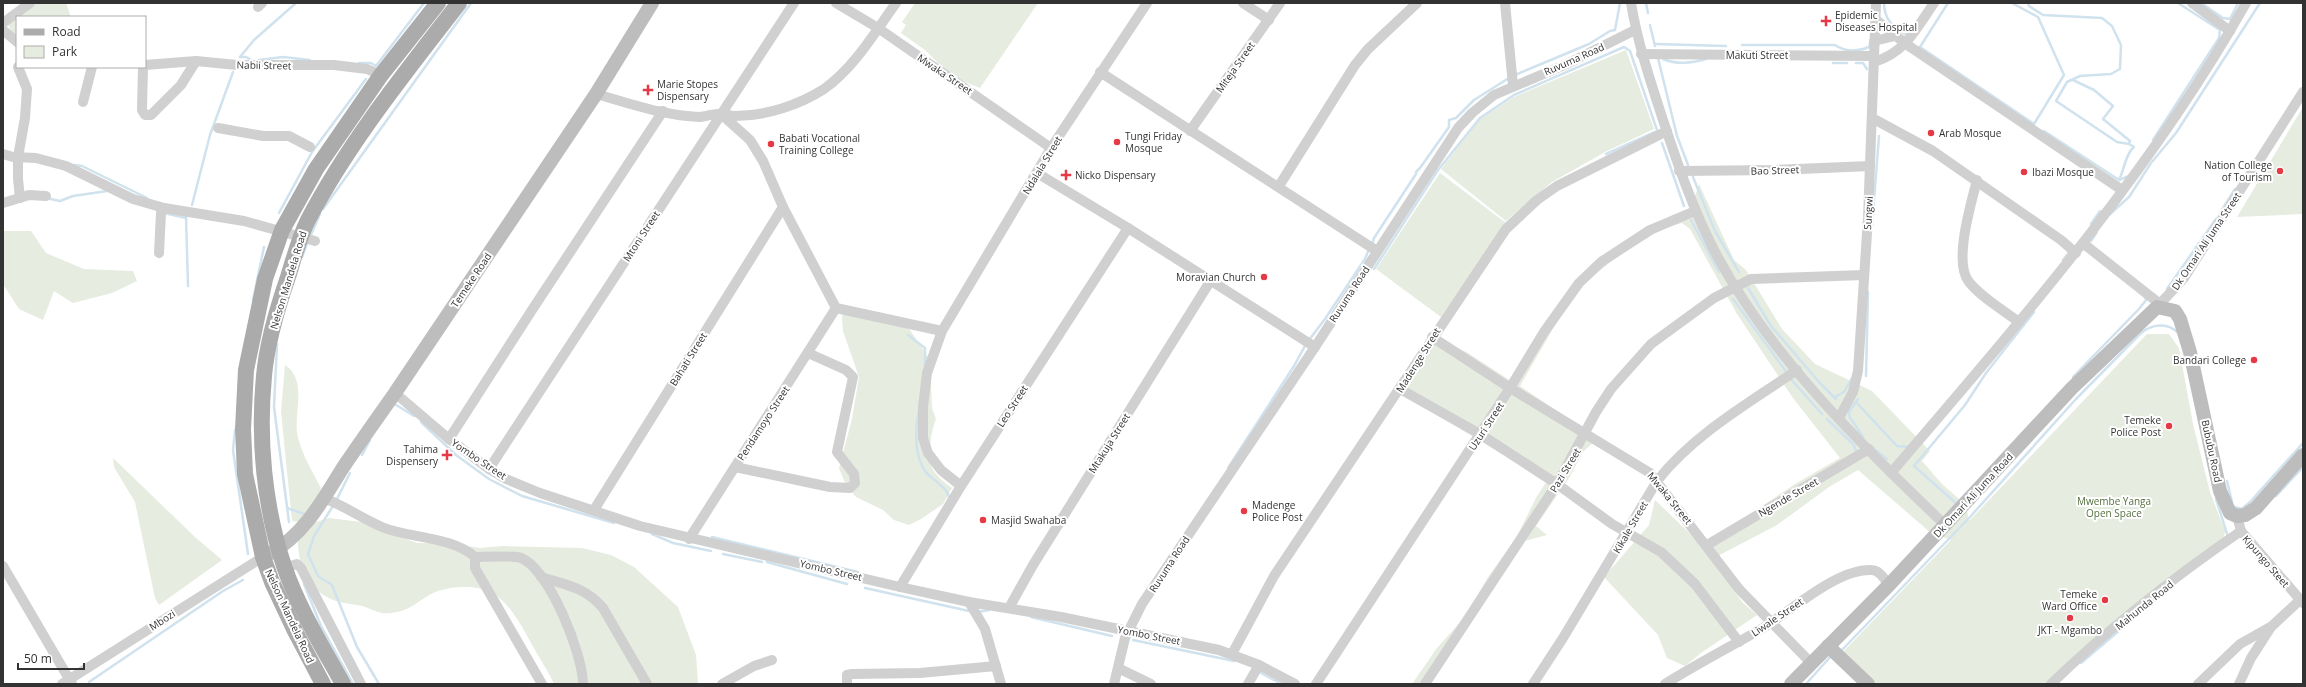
<svg xmlns="http://www.w3.org/2000/svg" width="2306" height="687" font-family="'Open Sans',sans-serif">
  <style>
    .green { fill: #e6ecdf }
    .lines { fill: none; stroke-linecap: round; stroke-linejoin: round }
    .stream { stroke: #cfe2ee; stroke-width: 2.5 }
    .street { stroke: #d0d0d0; stroke-width: 10 }
    .secondary { stroke: #bdbdbd; stroke-width: 14 }
    .primary { stroke: #ababab; stroke-width: 16 }
    .poi-dot { fill: #e63946; stroke: #fff; stroke-width: 1.5 }
    .labels { text-anchor: middle; stroke-width: 4; stroke-linejoin: round; paint-order: stroke }
    .poi-label { font-size: 10px; fill: #333; stroke: #fff; text-anchor: start }
    .street-label { font-size: 10px; fill: #333; stroke: #fff }
    .park-label { font-size: 10px; fill: #56703f; stroke: #fff }
  </style>
  <rect width="100%" height="100%" fill="#fff"/>
  <!-- green -->
  <g class="green">
    <path d="M26,3H66L71,17H17V39L14,37L8,24Z"/>
    <path d="M915,3H1038L980,88L960,80L945,70L925,50L901,33L906,25L902,22Z"/>
    <path d="M1626,50L1654,129L1607,151L1552,182L1506,221L1441,169L1480,119L1514,97Z"/>
    <path d="M2303,107V214L2237,217Z"/>
    <path d="M1440,173L1506,223L1441,317L1376,269Z"/>
    <path d="M1699,184L1734,260L1746,270L1782,329L1815,364L1872,391L1930,451L1922,461L1942,484L1966,505L1969,521L2147,334H2169L2179,348L2193,424L2210,492L2225,531L2224,538L2050,684H1875L1842,653L1951,540L1931,533L1858,470L1829,487L1777,525L1712,559L1743,603L1757,615L1701,653L1685,666L1667,658L1658,635L1604,577L1649,525L1655,500L1703,546L1795,484L1840,458L1793,398L1737,314L1690,229L1682,223L1662,229L1615,258L1582,286L1558,320L1520,386L1598,438L1583,452L1569,478L1536,526L1547,535L1525,541L1430,684H1412L1437,648L1463,619L1488,577L1516,538L1537,496L1547,481L1397,391L1431,335L1468,353L1511,381L1580,279L1691,208Z"/>
    <path d="M3,231H31L46,253L84,269L133,271L137,281L112,293L73,303L54,291L43,320L19,309L3,284Z"/>
    <path d="M844,306L896,322L910,330L930,360L932,408L936,419C931,431 927,456 932,468C936,476 945,483 952,488L943,504L921,519L909,525L894,520L883,510L856,497L845,483L839,468L852,419L859,377L843,331L842,317Z"/>
    <path d="M285,365C309,381 292,415 298,438C303,456 312,471 321,488L315,506L301,522L292,521L281,412Z"/>
    <path d="M113,458L196,538L222,560L159,605L155,598L135,502L114,467Z"/>
    <path d="M329,518L361,522L417,543H444L480,548L503,546L582,548L611,555L634,567L678,607L696,655L698,684H554C549,672 541,661 535,650C522,628 509,596 482,589C465,585 441,587 426,597C417,603 408,610 397,612C378,616 377,610 362,606C351,604 337,603 327,597C305,585 297,559 298,537L313,523Z"/>
  </g>
  <g class="lines">
    <!-- stream -->
    <g class="stream">
      <path d="M1646,3L1648,13"/>
      <path d="M1884,3C1884,21 1894,27 1908,36"/>
      <path d="M1948,3L1920,47L2034,124L2064,75L2038,17L2012,3"/>
      <path d="M2028,3L2029,6L2043,15L2102,18L2112,26L2121,45L2120,69L2111,74L2080,76L2067,82L2056,101L2117,142L2129,144L2134,147C2126,153 2124,170 2119,180L2044,131"/>
      <path d="M2201,3L2223,18L2230,19L2238,3"/>
      <path d="M1650,25L1655,46"/>
      <path d="M1655,44L1726,46"/>
      <path d="M1742,45H1835C1845,52 1858,52 1869,47L1870,43"/>
      <path d="M240,57H246L253,61"/>
      <path d="M240,57L254,40L296,3"/>
      <path d="M1658,58L1677,136L1688,165"/>
      <path d="M1663,59C1678,65 1691,63 1706,59"/>
      <path d="M259,60L283,57L310,60"/>
      <path d="M359,63H371L376,66L424,3"/>
      <path d="M1833,63H1847"/>
      <path d="M1856,63H1863L1867,69"/>
      <path d="M1515,75L1589,44L1610,31L1615,30L1620,3"/>
      <path d="M2073,80L2094,90L2113,106L2103,119L2130,141L2129,144"/>
      <path d="M2153,140L2219,38L2220,30L2178,3"/>
      <path d="M1662,143L1684,206"/>
      <path d="M1606,154L1655,132"/>
      <path d="M74,165L82,166L147,198"/>
      <path d="M1693,177L1715,231L1739,272"/>
      <path d="M2119,180L2129,176"/>
      <path d="M46,198L60,201L73,196L107,191"/>
      <path d="M192,205L210,135L233,72"/>
      <path d="M323,209L471,3"/>
      <path d="M164,213L186,218"/>
      <path d="M279,213L312,152L366,79"/>
      <path d="M2220,213L2235,189"/>
      <path d="M2109,215L2129,197L2151,163L2176,133L2260,3"/>
      <path d="M186,217L188,286"/>
      <path d="M1691,220L1719,272"/>
      <path d="M2091,224L2100,211"/>
      <path d="M1872,227L1879,136"/>
      <path d="M310,237L320,214"/>
      <path d="M2091,241L2097,232"/>
      <path d="M1372,245L1374,238L1416,174V172L1420,168L1449,127V120L1456,118L1474,100L1509,78"/>
      <path d="M302,257L308,241"/>
      <path d="M2063,260L2070,251"/>
      <path d="M1374,269L1438,170L1480,118L1514,95L1624,47L1630,51L1658,133"/>
      <path d="M1748,288L1771,326L1819,382L1836,399"/>
      <path d="M2167,289L2216,219"/>
      <path d="M1733,299L1788,374"/>
      <path d="M253,300L264,247"/>
      <path d="M908,335L925,348V367"/>
      <path d="M1309,340L1325,319L1365,259L1369,249"/>
      <path d="M277,344L274,407L289,522"/>
      <path d="M1866,376L1868,292"/>
      <path d="M2073,377L2138,310L2147,299L2145,298"/>
      <path d="M1790,378L1822,414"/>
      <path d="M1835,397L1844,392L1852,378"/>
      <path d="M1858,399L1849,412V416L1863,437"/>
      <path d="M1856,402L1897,446L1910,447"/>
      <path d="M393,403L414,416"/>
      <path d="M919,411C915,429 914,455 925,471C931,480 949,487 949,499"/>
      <path d="M1827,419L1854,445L1857,454"/>
      <path d="M421,422L456,455L489,479L522,496L614,523"/>
      <path d="M235,430L233,450L248,554"/>
      <path d="M1873,448L1887,459"/>
      <path d="M362,455L370,440"/>
      <path d="M1228,468L1294,366L1306,344"/>
      <path d="M2227,481L2232,502"/>
      <path d="M2276,496L2303,467"/>
      <path d="M2216,499L2228,537"/>
      <path d="M336,501L350,473"/>
      <path d="M1957,504L1914,466L1965,405L1986,373L2034,312"/>
      <path d="M333,506L314,536L308,554L318,576L332,585L357,647L379,684"/>
      <path d="M2234,507L2242,509L2250,502L2303,443"/>
      <path d="M287,508L307,515"/>
      <path d="M652,534L673,543L711,551"/>
      <path d="M712,537L858,572"/>
      <path d="M723,554L762,562"/>
      <path d="M767,562L847,584"/>
      <path d="M304,584L321,626L353,684"/>
      <path d="M865,588L969,611"/>
      <path d="M978,612L989,610"/>
      <path d="M1031,617L1112,636"/>
      <path d="M1133,640L1234,661"/>
      <path d="M1841,651L1970,517L2076,399L2141,333C2152,324 2168,322 2178,333"/>
      <path d="M2081,663L2154,601"/>
      <path d="M1261,673L1282,684"/>
      <path d="M89,682L223,591L243,580"/>
      <path d="M1806,684L1831,656"/>
    </g>
    <!-- street -->
    <g class="street">
      <path d="M836,3L878,28L1051,148"/>
      <path d="M1243,3L1269,20"/>
      <path d="M1505,3L1513,85"/>
      <path d="M1631,3C1638,45 1651,83 1664,123C1678,165 1692,206 1712,246C1767,354 1859,442 1945,525"/>
      <path d="M2192,3L2230,31"/>
      <path d="M258,7L262,3"/>
      <path d="M1875,19L1906,44L2122,190"/>
      <path d="M3,23L30,3"/>
      <path d="M3,30L17,42"/>
      <path d="M1874,41L1895,36"/>
      <path d="M1641,54L1874,56"/>
      <path d="M1874,62C1906,52 1916,29 1934,3"/>
      <path d="M145,65L196,61L237,65H334L367,69L381,75"/>
      <path d="M18,67L27,89L25,118L18,157V179L20,198"/>
      <path d="M143,67L142,110L145,115H151L181,85L196,61"/>
      <path d="M1100,72L1377,251"/>
      <path d="M596,94C629,103 665,116 699,117C706,117 713,113 720,114C725,114 730,116 735,116C766,116 799,105 824,89C854,68 875,32 896,3"/>
      <path d="M83,102L92,67"/>
      <path d="M1872,118L1933,151L2061,240L2076,253"/>
      <path d="M218,128L263,136H289L310,147"/>
      <path d="M1190,131L1280,3"/>
      <path d="M3,154L13,157L36,158L66,166L133,199L164,208L244,221L315,241"/>
      <path d="M1679,171L1775,170L1870,166"/>
      <path d="M1037,173L1128,228L1315,347"/>
      <path d="M1977,180C1971,204 1953,263 1969,282C1982,298 2003,310 2019,322"/>
      <path d="M1279,186L1355,65L1368,49L1417,3"/>
      <path d="M3,203L29,195L46,196"/>
      <path d="M2084,244L2160,304"/>
      <path d="M159,253L161,213L164,208"/>
      <path d="M2157,307L2184,278L2303,92"/>
      <path d="M836,308L942,331"/>
      <path d="M1432,337L1510,388L1650,473L1739,589L1811,663"/>
      <path d="M1400,389L1480,434L1557,484L1612,524L1661,552L1695,584L1739,642"/>
      <path d="M395,393L449,439L489,469L506,479L540,493L640,526L900,587L969,602L1061,617L1219,650L1259,665L1295,684"/>
      <path d="M1839,418L1853,392L1858,371L1868,218L1876,3"/>
      <path d="M449,439L532,310L663,111"/>
      <path d="M735,467L830,487L850,488L855,483L854,474L837,452L853,377L846,370L808,353"/>
      <path d="M489,469L794,3"/>
      <path d="M1891,473C2019,323 2149,175 2246,3"/>
      <path d="M961,486L941,470L928,453L923,438V407L927,373L942,331L1051,148L1147,3"/>
      <path d="M324,498C344,506 362,518 382,527C411,539 451,536 475,557C484,557 513,555 521,558C549,569 583,654 583,684"/>
      <path d="M594,510L783,207"/>
      <path d="M2237,516L2241,531L2303,603"/>
      <path d="M689,539L836,308L783,207L763,161L750,140L721,114"/>
      <path d="M1707,545L1869,449"/>
      <path d="M475,557V568L542,684"/>
      <path d="M3,566L72,684"/>
      <path d="M284,568L297,564L301,568L361,684"/>
      <path d="M541,577C566,585 585,587 603,608L647,684"/>
      <path d="M900,587L961,486L1128,228"/>
      <path d="M969,602L985,629L1001,684"/>
      <path d="M1009,608L1033,565L1211,280"/>
      <path d="M1232,654L1274,576L1506,229L1537,200L1557,186L1667,131"/>
      <path d="M1118,668L1151,684"/>
      <path d="M62,684L263,557"/>
      <path d="M722,684L754,666L772,660"/>
      <path d="M847,684V675L852,674L920,673L996,666"/>
      <path d="M1114,684L1125,638L1142,604L1315,347L1458,128L1472,113L1494,95L1567,64L1635,30"/>
      <path d="M1248,684L1259,665"/>
      <path d="M1316,684L1510,388L1544,332L1579,283L1601,262L1650,230L1695,211"/>
      <path d="M1425,684L1557,484L1596,412L1611,389L1651,344L1714,298L1751,279L1864,275"/>
      <path d="M1533,684L1563,638L1657,481C1694,434 1749,403 1797,370"/>
      <path d="M1665,684C1697,664 1730,647 1763,628C1791,611 1836,569 1871,570C1880,570 1884,579 1889,585"/>
      <path d="M2051,684C2109,628 2174,577 2241,531"/>
      <path d="M2198,684L2240,644L2272,626L2300,600"/>
      <path d="M2239,684L2251,658L2271,627"/>
    </g>
    <!-- secondary -->
    <g class="secondary">
      <path d="M271,553C306,533 323,499 344,466C361,441 378,417 395,393L596,94L652,3"/>
      <path d="M1828,646L1868,684"/>
      <path d="M1791,684L1889,585L2072,388L2157,307L2175,311L2180,319L2190,352L2220,491L2230,513L2237,516L2245,515L2256,508L2303,455"/>
    </g>
    <!-- primary -->
    <g class="primary">
      <path d="M323,684L295,631L272,582L263,557L245,474L243,429L246,370L265,279L282,230L316,169L381,75L438,3"/>
      <path d="M343,684C322,646 298,607 284,566C264,506 258,439 264,376C267,342 277,309 288,277C294,258 299,238 308,220C349,142 405,73 459,3"/>
    </g>
  </g>
  <!-- markers -->
  <g class="poi-dot">
    <path d="M1824 15h4v4h4v4h-4v4h-4v-4h-4v-4h4z"/>
    <path d="M646 84h4v4h4v4h-4v4h-4v-4h-4v-4h4z"/>
    <circle cx="1931" cy="133" r="4"/>
    <circle cx="1117" cy="142" r="4"/>
    <circle cx="771" cy="144" r="4"/>
    <circle cx="2280" cy="171" r="4"/>
    <circle cx="2024" cy="172" r="4"/>
    <path d="M1064 169h4v4h4v4h-4v4h-4v-4h-4v-4h4z"/>
    <circle cx="1264" cy="277" r="4"/>
    <circle cx="2254" cy="360" r="4"/>
    <circle cx="2169" cy="426" r="4"/>
    <path d="M445 449h4v4h4v4h-4v4h-4v-4h-4v-4h4z"/>
    <circle cx="1244" cy="511" r="4"/>
    <circle cx="983" cy="520" r="4"/>
    <circle cx="2105" cy="600" r="4"/>
    <circle cx="2070" cy="618" r="4"/>
  </g>
  <g class="labels">
    <!-- poi labels -->
    <g class="poi-label">
      <text x="1835" y="19">Epidemic<tspan x="1835" dy="12">Diseases Hospital</tspan></text>
      <text x="657" y="88">Marie Stopes<tspan x="657" dy="12">Dispensary</tspan></text>
      <text x="1939" y="137">Arab Mosque</text>
      <text x="1125" y="140">Tungi Friday<tspan x="1125" dy="12">Mosque</tspan></text>
      <text x="779" y="142">Babati Vocational<tspan x="779" dy="12">Training College</tspan></text>
      <text x="2272" y="169" text-anchor="end">Nation College<tspan x="2272" dy="12">of Tourism</tspan></text>
      <text x="2032" y="176">Ibazi Mosque</text>
      <text x="1075" y="179">Nicko Dispensary</text>
      <text x="1256" y="281" text-anchor="end">Moravian Church</text>
      <text x="2246" y="364" text-anchor="end">Bandari College</text>
      <text x="2161" y="424" text-anchor="end">Temeke<tspan x="2161" dy="12">Police Post</tspan></text>
      <text x="438" y="453" text-anchor="end">Tahima<tspan x="438" dy="12">Dispensery</tspan></text>
      <text x="1252" y="509">Madenge<tspan x="1252" dy="12">Police Post</tspan></text>
      <text x="991" y="524">Masjid Swahaba</text>
      <text x="2097" y="598" text-anchor="end">Temeke<tspan x="2097" dy="12">Ward Office</tspan></text>
      <text x="2070" y="634" text-anchor="middle">JKT - Mgambo</text>
    </g>
    <!-- street labels -->
    <g class="street-label">
      <text x="1757" y="59">Makuti Street</text>
      <text transform="translate(1574 59) rotate(-24)" y="4">Ruvuma Road</text>
      <text transform="translate(264 65) rotate(1)" y="4">Nabii Street</text>
      <text transform="translate(1235 67) rotate(-55)" y="4">Miteja Street</text>
      <text transform="translate(945 74) rotate(34)" y="4">Mwaka Street</text>
      <text transform="translate(1042 165) rotate(-59)" y="4">Ndalala Street</text>
      <text transform="translate(1775 170) rotate(-2)" y="4">Bao Street</text>
      <text transform="translate(1868 213) rotate(-87)" y="4">Sungwi</text>
      <text transform="translate(641 236) rotate(-57)" y="4">Mtoni Street</text>
      <text transform="translate(2206 241) rotate(-56)" y="4">Dk Omari Ali Juma Street</text>
      <text transform="translate(288 280) rotate(-73)" y="4">Nelson Mandela Road</text>
      <text transform="translate(471 280) rotate(-56)" y="4">Temeke Road</text>
      <text transform="translate(1349 294) rotate(-57)" y="4">Ruvuma Road</text>
      <text transform="translate(688 359) rotate(-58)" y="4">Bahati Street</text>
      <text transform="translate(1418 360) rotate(-58)" y="4">Madenge Street</text>
      <text transform="translate(1012 406) rotate(-57)" y="4">Leo Street</text>
      <text transform="translate(763 423) rotate(-57)" y="4">Pendamoyo Street</text>
      <text transform="translate(1486 426) rotate(-57)" y="4">Uzuri Street</text>
      <text transform="translate(1109 443) rotate(-58)" y="4">Mtakuja Street</text>
      <text transform="translate(2212 451) rotate(78)" y="4">Bububu Road</text>
      <text transform="translate(479 459) rotate(34)" y="4">Yombo Street</text>
      <text transform="translate(1565 470) rotate(-59)" y="4">Pazi Street</text>
      <text transform="translate(1973 495) rotate(-47)" y="4">Dk Omari Ali Juma Road</text>
      <text transform="translate(1788 497) rotate(-30)" y="4">Ngende Street</text>
      <text transform="translate(1670 498) rotate(51)" y="4">Mwaka Street</text>
      <text transform="translate(1630 527) rotate(-60)" y="4">Kikale Street</text>
      <text transform="translate(2266 561) rotate(49)" y="4">Kipungo Steet</text>
      <text transform="translate(1169 564) rotate(-57)" y="4">Ruvuma Road</text>
      <text transform="translate(831 570) rotate(13)" y="4">Yombo Street</text>
      <text transform="translate(2144 605) rotate(-39)" y="4">Mahunda Road</text>
      <text transform="translate(290 616) rotate(65)" y="4">Nelson Mandela Road</text>
      <text transform="translate(1777 617) rotate(-34)" y="4">Liwale Street</text>
      <text transform="translate(162 620) rotate(-33)" y="4">Mbozi</text>
      <text transform="translate(1149 635) rotate(11)" y="4">Yombo Street</text>
    </g>
    <!-- park labels -->
    <g class="park-label">
      <text x="2114" y="505">Mwembe Yanga<tspan x="2114" dy="12">Open Space</tspan></text>
    </g>
  </g>
  <!-- border -->
  <rect width="2306" height="687" fill="none" stroke="#333333" stroke-width="8"/>
  <!-- legend -->
  <rect x="16" y="16" width="130" height="52" fill="#ffffff" stroke="#adadad"/>
  <rect x="24" y="29" width="20" height="6" fill="#ababab" stroke="#adadad"/>
  <text x="52" y="36" font-size="12" fill="#333333">Road</text>
  <rect x="24" y="46" width="20" height="12" fill="#e6ecdf" stroke="#adadad"/>
  <text x="52" y="56" font-size="12" fill="#333333">Park</text>
  <!-- scale -->
  <path d="M18 663v6h66v-6" fill="none" stroke="#333333" stroke-width="2"/>
  <text x="24" y="663" font-size="12" fill="#333333" stroke="#ffffff" stroke-width="3" paint-order="stroke">50 m</text>
</svg>
